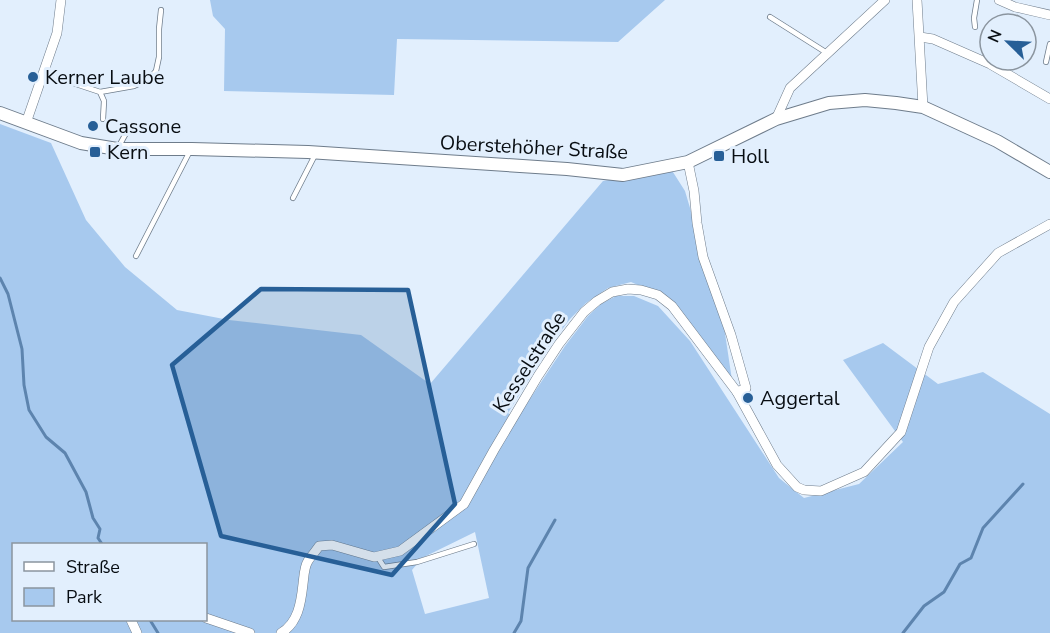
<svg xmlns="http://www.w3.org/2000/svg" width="1050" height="633" font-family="'Nunito Sans',sans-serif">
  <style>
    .green { fill: #a7c9ee; fill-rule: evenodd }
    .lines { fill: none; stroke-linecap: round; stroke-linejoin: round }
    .stream { stroke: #5d84ae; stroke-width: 3 }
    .lane-casing { stroke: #6e7c8b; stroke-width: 6 }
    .street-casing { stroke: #6e7c8b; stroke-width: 10 }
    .secondary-casing { stroke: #6e7c8b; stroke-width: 14 }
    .lane { stroke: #fff; stroke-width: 4.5 }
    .street { stroke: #fff; stroke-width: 9 }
    .secondary { stroke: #fff; stroke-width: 12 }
    .marked { fill: #275f97; fill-opacity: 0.2; stroke: #275f97; stroke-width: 4.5; stroke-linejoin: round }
    .poi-dot { fill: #275f97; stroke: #e2effd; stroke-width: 2 }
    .labels { text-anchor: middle; stroke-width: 6; stroke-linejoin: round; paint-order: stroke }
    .poi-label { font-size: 20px; fill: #080d12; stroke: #e2effd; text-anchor: start }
    .street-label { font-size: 20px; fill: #080d12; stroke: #e2effd }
  </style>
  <rect width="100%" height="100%" fill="#e2effd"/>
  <!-- green -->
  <g class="green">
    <path d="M210,0H665L618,42L397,39L394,95L224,91L225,29L213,16Z"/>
    <path d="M0,124L51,143L86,220L125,267L177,310L229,320L361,335L430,384L603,181L671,169L685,191L723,320L732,380L666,297L631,282L608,288L586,303L570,319L548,348L508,413L516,420L565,346L588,316L601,304L616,296H634L658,306L690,341L779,478L804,498L859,484L903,442L843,360L883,343L938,384L983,372L1050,414V633H0ZM475,532L489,598L425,614L412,570L422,558ZM14,544H206V620H14Z"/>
  </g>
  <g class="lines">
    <!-- stream -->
    <g class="stream">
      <path d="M0,278L8,294L22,349L24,385L29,410L46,437L65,453L86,492L93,518L100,529L98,538L102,544"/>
      <path d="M150,620L158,633"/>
      <path d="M514,633L521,621L528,568L555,520"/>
      <path d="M903,633L924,606L944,592L960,564L971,558L983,528L1023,484"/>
    </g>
    <!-- lane casing -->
    <g class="lane-casing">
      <g id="lane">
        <path d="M770,17L827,53"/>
        <path d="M975,27L974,18L977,0"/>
        <path d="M1046,62L1050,44"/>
        <path d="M43,73L100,92L104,101L103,119"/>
        <path d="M100,92L134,86L147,80L156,71L159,57V29L161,10"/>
        <path d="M119,146L130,126"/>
        <path d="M293,198L315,155"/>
        <path d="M136,256L190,151"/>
        <path d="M377,556L384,567L417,562L474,544"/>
      </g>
    </g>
    <!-- street casing -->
    <g class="street-casing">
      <g id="street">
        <path d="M917,0L923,107"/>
        <path d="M999,0L1015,7L1050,15"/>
        <path d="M920,37L933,39L990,64L1050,99"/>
        <path d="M776,119L790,88L885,0"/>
        <path d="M26,123L57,33L61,0"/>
        <path d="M737,392L777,465L797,487L804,490L821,491L864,472L901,432L929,347L954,302L998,253L1050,224"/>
        <path d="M206,618L250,633"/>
        <path d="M131,620L137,633"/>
        <path d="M281,633C298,623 301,603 303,584C304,577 304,567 308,561C311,556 316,551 319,546L332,545L374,557L400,551L464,504L494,450L538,376L559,344L584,312L597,301L612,292L628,289L641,290L658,295L672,306L737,392L746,388L731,335L703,257L697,223L694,191L688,162"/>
      </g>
    </g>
    <!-- secondary casing -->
    <g class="secondary-casing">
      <path id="secondary" d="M0,113L81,143L117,149H192L308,152L567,169L623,175L688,162L776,119L829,103L865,100L896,103L923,107L997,141L1050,172"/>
    </g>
    <!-- lane -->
    <use href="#lane" class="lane"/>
    <!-- street -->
    <use href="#street" class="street"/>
    <!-- secondary -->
    <use href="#secondary" class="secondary"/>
  </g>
  <!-- marked area -->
  <path class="marked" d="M261,289L408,290L455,504L392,575L221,536L172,365Z"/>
  <!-- markers -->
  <g class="poi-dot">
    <circle cx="33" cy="77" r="6"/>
    <circle cx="93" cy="126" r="6"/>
    <rect x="89" y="146" width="12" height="12" rx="3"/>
    <rect x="713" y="150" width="12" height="12" rx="3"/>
    <circle cx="748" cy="398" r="6"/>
  </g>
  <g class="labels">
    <!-- poi labels -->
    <g class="poi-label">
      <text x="45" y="84">Kerner Laube</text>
      <text x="105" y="133">Cassone</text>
      <text x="107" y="159">Kern</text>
      <text x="731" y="163">Holl</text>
      <text x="760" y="405">Aggertal</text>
    </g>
    <!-- street labels -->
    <g class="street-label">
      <text transform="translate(534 147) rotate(3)" y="7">Oberstehöher Straße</text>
      <text transform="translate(529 362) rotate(-57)" y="7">Kesselstraße</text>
    </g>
  </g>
  <!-- legend -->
  <rect x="12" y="543" width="195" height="78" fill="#e2effd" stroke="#8b959f" stroke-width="1.5"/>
  <rect x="24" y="562" width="30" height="9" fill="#ffffff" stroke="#8b959f" stroke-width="1.5"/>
  <text x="66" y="573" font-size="18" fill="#080d12">Straße</text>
  <rect x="24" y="588" width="30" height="18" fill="#a7c9ee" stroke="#8b959f" stroke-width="1.5"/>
  <text x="66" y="603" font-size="18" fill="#080d12">Park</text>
  <!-- north arrow -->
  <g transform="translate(1008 42) rotate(294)"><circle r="28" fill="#e2effd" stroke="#8b959f" stroke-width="1.5"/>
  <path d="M0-4.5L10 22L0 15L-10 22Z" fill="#275f97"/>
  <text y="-9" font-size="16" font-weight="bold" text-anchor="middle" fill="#080d12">N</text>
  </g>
</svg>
